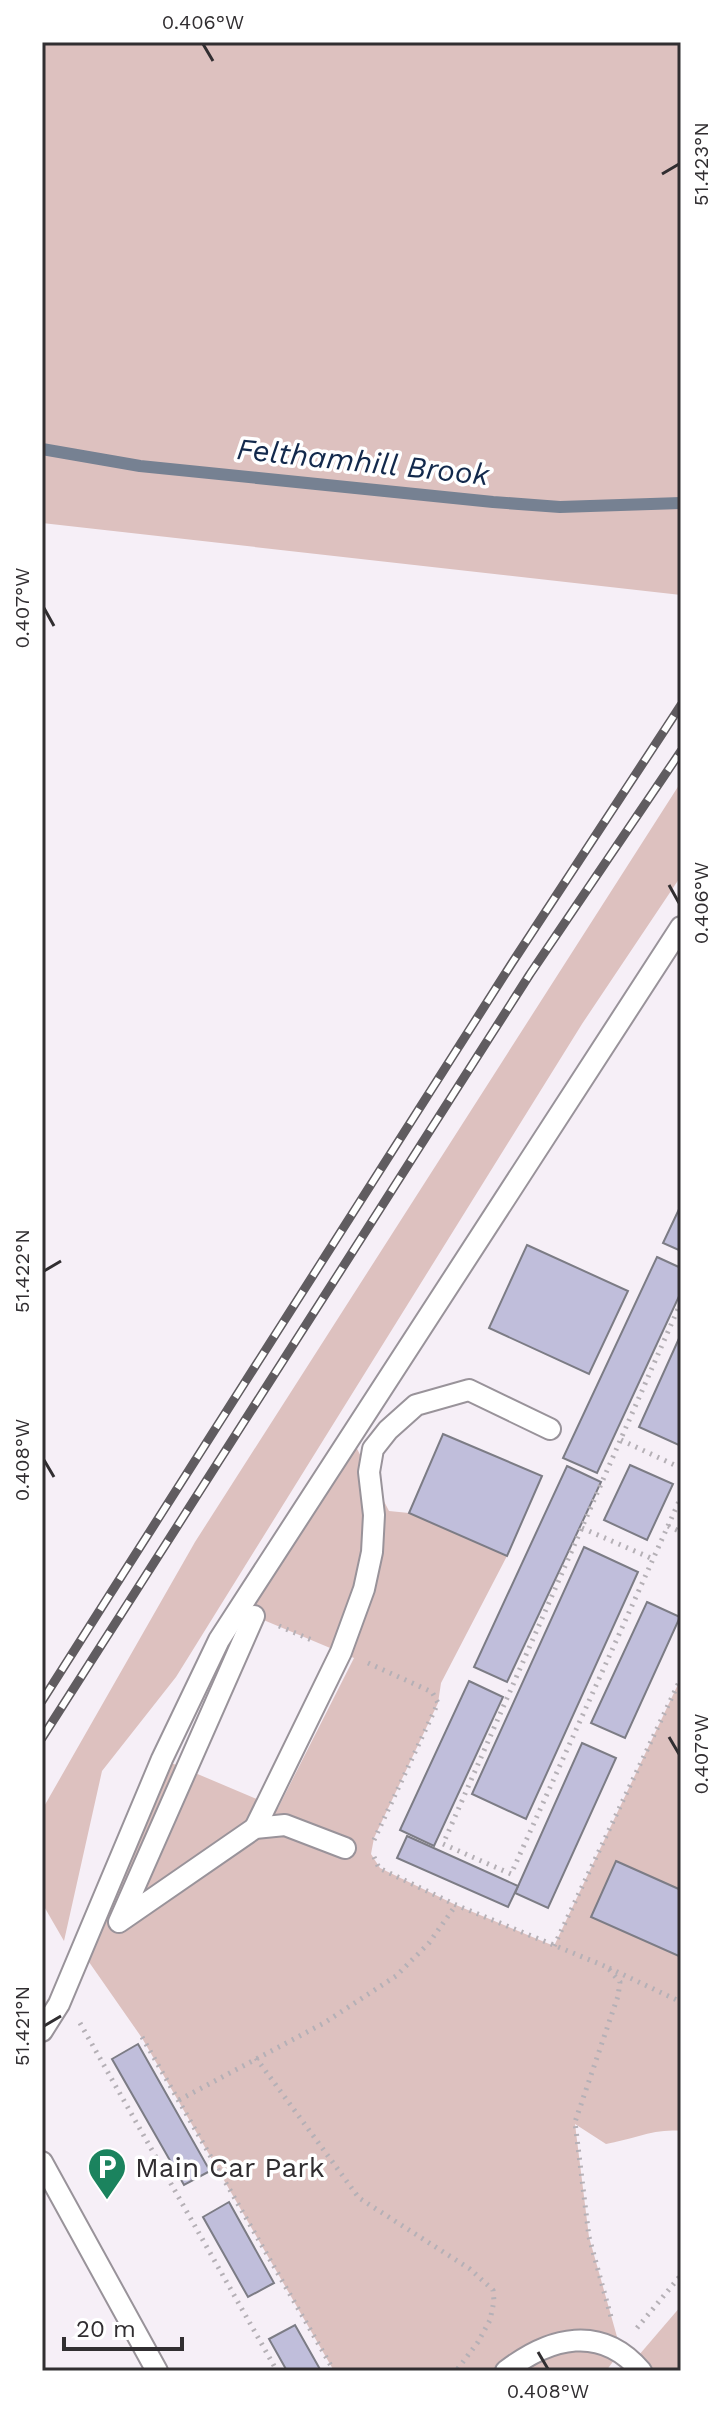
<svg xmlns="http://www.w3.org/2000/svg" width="723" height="2413" font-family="'Work Sans',sans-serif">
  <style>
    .green { fill: #ddc1bf }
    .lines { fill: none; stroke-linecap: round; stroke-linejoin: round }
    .stream { stroke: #768192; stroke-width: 12 }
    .building { fill: #c0bedb; stroke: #7c7c85; stroke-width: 2 }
    .service-casing { stroke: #99939a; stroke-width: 24 }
    .path { stroke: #b5b0b6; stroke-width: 5; stroke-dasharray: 2 6; stroke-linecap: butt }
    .service { stroke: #fff; stroke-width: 20 }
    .rail-casing { stroke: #605c60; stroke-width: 9 }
    .rail { stroke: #fff; stroke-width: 6; stroke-dasharray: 18; stroke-linecap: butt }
    .ticks { fill: none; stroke: #312e31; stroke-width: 3 }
    .labels { text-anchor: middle; stroke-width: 7; stroke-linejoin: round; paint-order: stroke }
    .poi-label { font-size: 28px; fill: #312e31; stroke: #fff; text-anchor: start }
    .water-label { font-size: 30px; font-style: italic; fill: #12294c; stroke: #fff }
    .neatline { fill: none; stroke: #312e31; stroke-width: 3 }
    .ticks-label { font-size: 20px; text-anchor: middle; fill: #312e31 }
  </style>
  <rect width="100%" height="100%" fill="#f6eff7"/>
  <!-- green -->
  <g class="green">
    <path d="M42,42H681V595L42,523Z"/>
    <path d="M681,782V876L582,1024L176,1677L102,1771L64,1941L42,1903V1810L195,1542Z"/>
    <path d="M351,1437L389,1511L409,1513L507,1556L441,1683L438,1703L374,1838L371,1854L380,1868L456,1905L554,1946L681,1678V2131C655,2128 631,2140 606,2144L575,2124L589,2237L621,2351L606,2371H334L142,2038L82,1952L162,1759L278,1808L354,1658L254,1616L237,1612Z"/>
    <path d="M681,2306V2371H627L633,2362Z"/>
  </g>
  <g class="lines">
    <!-- stream -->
    <path class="stream" d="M42,449L140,466L493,502L560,507L681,503"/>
  </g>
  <!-- building -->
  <g class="building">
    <path d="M681,1205V1251L663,1243Z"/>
    <path d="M527,1245L628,1291L589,1374L489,1328Z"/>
    <path d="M657,1257L681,1268V1292L597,1473L563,1458Z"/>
    <path d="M681,1334V1446L639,1427Z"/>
    <path d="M443,1434L542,1476L507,1556L409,1513Z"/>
    <path d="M630,1465L673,1484L647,1540L604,1520Z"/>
    <path d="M567,1466L601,1482L507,1682L474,1667Z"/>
    <path d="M584,1547L638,1572L526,1819L472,1794Z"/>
    <path d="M647,1602L680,1617L625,1738L591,1723Z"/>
    <path d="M469,1681L503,1697L434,1846L400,1830Z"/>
    <path d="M582,1743L616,1758L548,1908L515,1893Z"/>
    <path d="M407,1836L518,1886L508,1907L397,1858Z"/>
    <path d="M616,1861L681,1890V1957L591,1917Z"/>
    <path d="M138,2044L210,2171L184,2185L112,2059Z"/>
    <path d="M229,2202L274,2283L248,2297L203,2217Z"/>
    <path d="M295,2325L321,2371H287L269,2339Z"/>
  </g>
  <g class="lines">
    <!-- service casing -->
    <g class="service-casing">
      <g id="service">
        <path d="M254,1616L119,1922L255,1828L285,1825L345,1848"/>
        <path d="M255,1828L341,1652L364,1589L372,1552L374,1515L369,1472L373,1449L388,1430L416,1405L469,1390L550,1429"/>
        <path d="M42,2031L59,2004L162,1759L219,1640L681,927"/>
        <path d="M42,2162L157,2371"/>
        <path d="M506,2371C550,2337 601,2324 641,2371"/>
      </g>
    </g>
    <!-- path -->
    <g class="path">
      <path d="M681,1302L443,1844L511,1874L681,1497"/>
      <path d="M621,1440L681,1468"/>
      <path d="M668,1526L681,1532"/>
      <path d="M582,1528L653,1559"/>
      <path d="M279,1626L314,1641"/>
      <path d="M368,1663L432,1692L438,1703L374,1840"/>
      <path d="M374,1857L379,1868L456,1905L607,1967L620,1982L618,1996L575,2122L589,2237L611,2317"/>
      <path d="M554,1946L681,1678"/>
      <path d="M609,1968L681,2002"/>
      <path d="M80,2023L277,2371"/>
      <path d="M142,2037L334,2371"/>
      <path d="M256,2058L359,2198L470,2269L493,2290L494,2301L490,2320L478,2342L456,2371"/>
      <path d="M179,2100L324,2023L396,1976L429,1943L456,1905"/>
      <path d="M637,2328L681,2275"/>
    </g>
    <!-- service -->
    <use href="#service" class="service"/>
    <!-- rail casing -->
    <g class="rail-casing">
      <g id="rail">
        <path d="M42,1701L512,963L681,705"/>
        <path d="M42,1738L530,974L681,751"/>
      </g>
    </g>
    <!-- rail -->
    <use href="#rail" class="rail"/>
  </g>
  <!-- ticks -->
  <path class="ticks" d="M203,44L213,61M662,174L679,164M44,608L54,626M669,885L679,903M44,1271L61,1261M44,1460L54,1477M669,1737L679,1754M44,2026L61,2016M538,2352L548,2369"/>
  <!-- icons -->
  <defs>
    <g id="parking-pin" transform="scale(2)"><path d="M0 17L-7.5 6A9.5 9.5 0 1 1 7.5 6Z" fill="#1b835e" stroke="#fff"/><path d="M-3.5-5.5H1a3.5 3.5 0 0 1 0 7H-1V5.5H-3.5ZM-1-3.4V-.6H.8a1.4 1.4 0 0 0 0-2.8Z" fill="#fff"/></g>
  </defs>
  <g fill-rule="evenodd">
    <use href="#parking-pin" x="107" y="2167"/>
  </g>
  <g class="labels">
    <!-- poi labels -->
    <g class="poi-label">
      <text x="135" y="2177">Main Car Park</text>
    </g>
    <!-- water labels -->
    <g class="water-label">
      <text transform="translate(363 462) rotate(6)" y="10">Felthamhill Brook</text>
    </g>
  </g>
  <!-- border -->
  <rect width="723" height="2413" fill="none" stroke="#ffffff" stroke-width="88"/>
  <!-- scale -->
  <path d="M64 2337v12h118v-12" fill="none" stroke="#312e31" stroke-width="4"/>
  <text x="76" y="2337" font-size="24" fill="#312e31" stroke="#ffffff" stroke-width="6" paint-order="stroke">20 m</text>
  <rect x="44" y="44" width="635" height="2325" class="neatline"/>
  <g class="ticks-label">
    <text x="203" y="29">0.406°W</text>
    <text transform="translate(701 164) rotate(-90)" y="7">51.423°N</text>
    <text transform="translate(22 608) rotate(-90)" y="7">0.407°W</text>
    <text transform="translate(701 903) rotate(-90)" y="7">0.406°W</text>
    <text transform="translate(22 1271) rotate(-90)" y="7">51.422°N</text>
    <text transform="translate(22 1460) rotate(-90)" y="7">0.408°W</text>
    <text transform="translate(701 1754) rotate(-90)" y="7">0.407°W</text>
    <text transform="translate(22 2026) rotate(-90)" y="7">51.421°N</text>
    <text x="548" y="2398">0.408°W</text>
  </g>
</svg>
